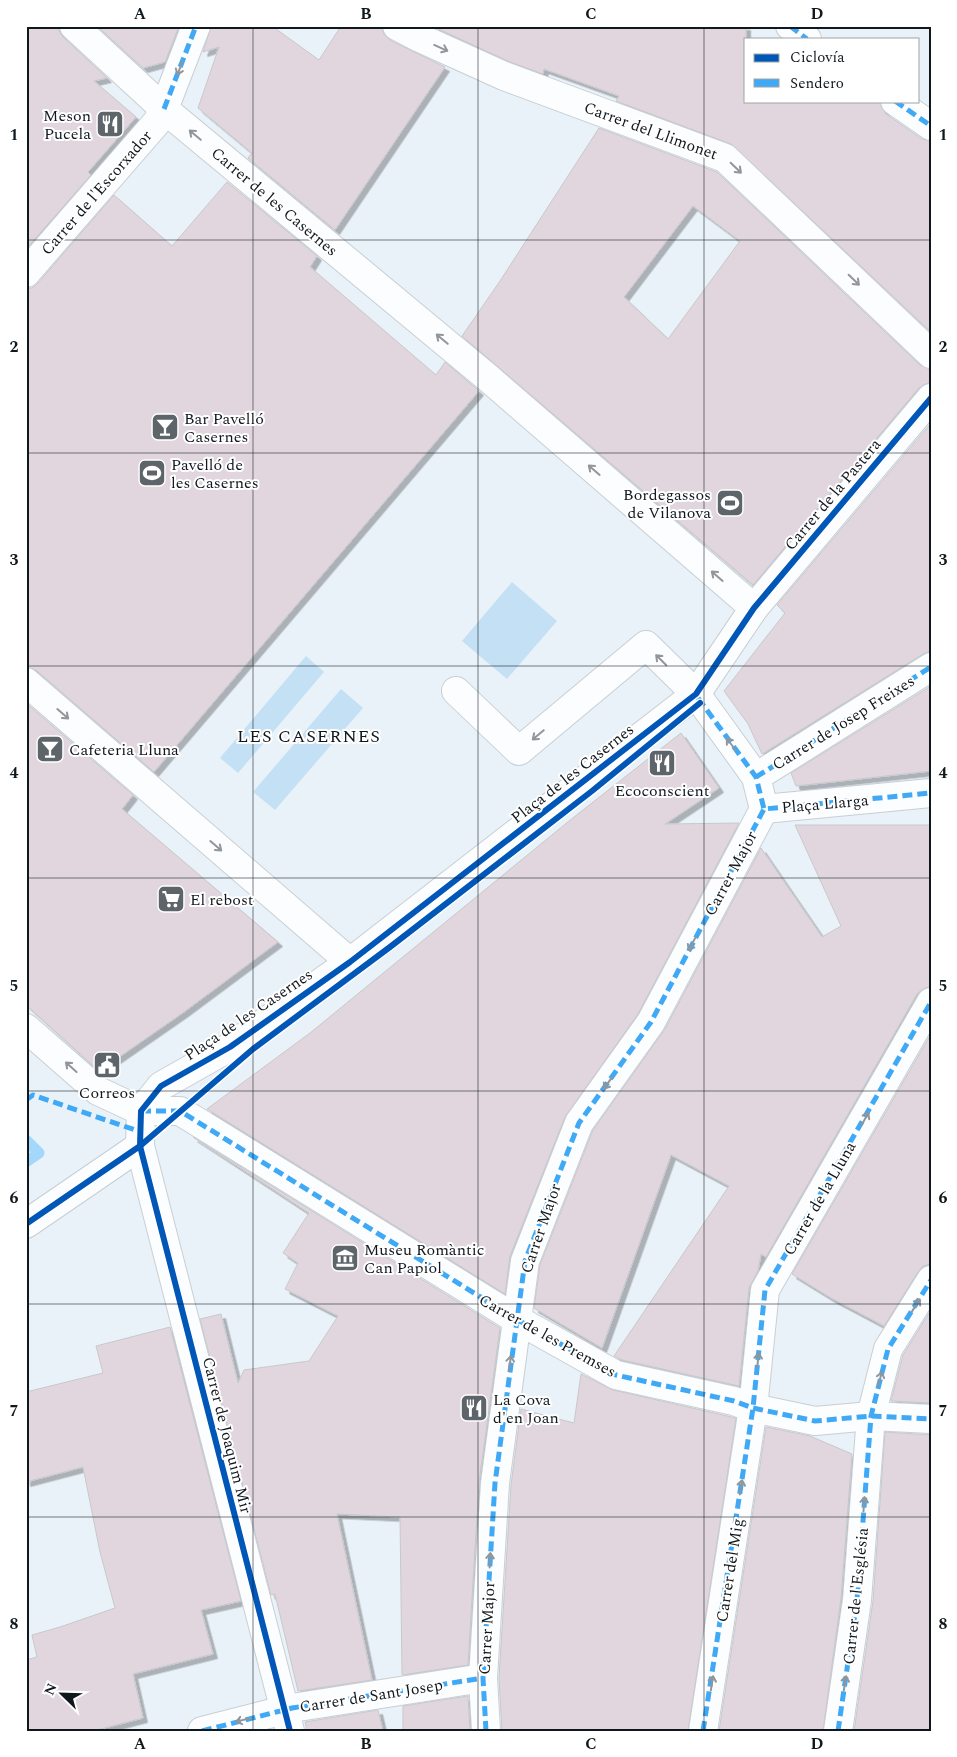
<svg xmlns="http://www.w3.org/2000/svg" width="957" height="1757" font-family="Spectral,serif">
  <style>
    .green { fill: #c4e0f4 }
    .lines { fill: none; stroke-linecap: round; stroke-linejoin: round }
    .stream { stroke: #a3d7fc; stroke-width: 11 }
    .building { fill: #e1d6dd; stroke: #c8c8cb; fill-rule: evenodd; filter: url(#shadow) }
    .minor-casing { stroke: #c8cfd4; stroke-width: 30 }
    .minor { stroke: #fcfdfe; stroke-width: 28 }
    .quiet { stroke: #3fa9f5; stroke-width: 5; stroke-dasharray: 10 5; stroke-linecap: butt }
    .cycleway-casing { stroke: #fff; stroke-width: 9 }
    .cycleway { stroke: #0057b8; stroke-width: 6 }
    .oneway { stroke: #929699 }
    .grid { fill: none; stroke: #11181d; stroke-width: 1; stroke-opacity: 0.55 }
    .labels { text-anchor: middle; stroke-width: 4; stroke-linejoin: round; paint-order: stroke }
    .poi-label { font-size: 16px; fill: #11181d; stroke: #fff; text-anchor: start }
    .street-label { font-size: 16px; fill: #11181d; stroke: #fff }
    .neighbourhood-label { font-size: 18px; letter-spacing: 1px; fill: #11181d; stroke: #fff }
    .neatline { fill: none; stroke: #11181d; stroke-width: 2 }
    .grid-label { font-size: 16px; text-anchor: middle; font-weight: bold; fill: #11181d }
  </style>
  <defs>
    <filter id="shadow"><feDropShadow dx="4.5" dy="4.5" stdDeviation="0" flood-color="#0004"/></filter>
  </defs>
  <rect width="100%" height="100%" fill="#e9f2f8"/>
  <!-- green -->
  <g class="green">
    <path d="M512,582L557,621L507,679L462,641Z"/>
    <path d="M306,656L324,672L238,773L220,758Z"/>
    <path d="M341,689L363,708L275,810L253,792Z"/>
  </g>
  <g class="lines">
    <!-- stream -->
    <path class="stream" d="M26,1140L39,1153L26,1162"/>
  </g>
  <!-- building -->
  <g class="building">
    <path d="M26,26H59V31L63,37L107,78L94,81L136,117L88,172L91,175L26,249Z"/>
    <path d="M97,26H179L165,62L143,68Z"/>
    <path d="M211,26H272L319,60L341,26H381L384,34L390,40L445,67L335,230L248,158L252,153L198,108L219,47L203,52Z"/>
    <path d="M432,26H746V101H878L886,114L922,139L931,141V332L731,144L616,101L619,96L544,69L543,74L510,62Z"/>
    <path d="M599,128L717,172L920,365L931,369V383L925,384L919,388L753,585L462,336L500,281ZM693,206L740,241L668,339L624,297Z"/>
    <path d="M227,182L317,256L310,267L436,375L445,362L479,391L154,772L36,670L26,667V288H32L38,283L114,195L172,246Z"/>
    <path d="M931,423V651L923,654L762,754L748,724L724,691L785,613L777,605Z"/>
    <path d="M931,686V771L796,786L791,773Z"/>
    <path d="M26,703L133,795L122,809L278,942L184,1012L99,1071L26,1005Z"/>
    <path d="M681,733L719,788L665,824L739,823L638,1014L565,1117L510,1256L505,1294L207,1109L310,1033L569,821Z"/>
    <path d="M795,825H931V986L923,989L917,994L766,1257L761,1254L758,1271L749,1288L739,1386L622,1360L614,1356L729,1186L671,1155L602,1348L534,1308L540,1265L593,1130L665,1029L761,848L822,937L841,926Z"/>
    <path d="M931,1034V1264L923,1266L918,1272L884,1326L831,1298L792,1274Z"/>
    <path d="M193,1137L500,1328L479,1482L468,1665L402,1675L400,1517L337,1514L372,1680L298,1691L275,1594L271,1595L200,1319L221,1314L238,1383L244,1370L309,1361L338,1316L285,1289L298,1263L283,1253L309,1213Z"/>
    <path d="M931,1310V1403L891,1401L903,1355Z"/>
    <path d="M170,1327L241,1601L201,1610L213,1654L133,1674L143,1718L93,1731H26V1660L37,1657L32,1635L60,1627L115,1608L100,1552L83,1467L26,1482V1392L103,1373L96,1346Z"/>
    <path d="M581,1374L613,1390L736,1418L688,1731H502L499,1678L511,1485L521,1409L574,1423Z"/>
    <path d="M766,1427L810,1436L852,1454L841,1598L823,1731H719Z"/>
    <path d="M885,1432L931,1435V1731H854L873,1601Z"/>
    <path d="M468,1696L470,1731H403V1706Z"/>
    <path d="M378,1710L383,1731H307L305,1722Z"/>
  </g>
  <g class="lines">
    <!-- minor casing -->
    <g class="minor-casing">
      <g id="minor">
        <path d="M74,26L164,109L487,377L754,608"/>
        <path d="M397,26L420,38L504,76L725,158L931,354"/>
        <path d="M790,26L807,39"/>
        <path d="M895,101L931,126"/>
        <path d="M26,273L157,122L164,109L196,26"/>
        <path d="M26,682L350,962"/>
        <path d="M456,691L519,751L646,645L696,694L756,777L764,809L931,793"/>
        <path d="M756,777L931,667"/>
        <path d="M26,1028L98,1091L141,1111H180L516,1319L616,1375L734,1401L753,1408L815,1421L871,1416L931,1419"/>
        <path d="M26,1224L140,1146"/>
        <path d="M202,1731L292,1708L483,1678"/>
        <path d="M290,1731L140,1146L141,1111L161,1086L230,1047L350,962L696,694L754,608L931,398"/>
        <path d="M486,1731L483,1678L495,1483L525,1261L579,1123L651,1022L764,809"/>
        <path d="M703,1731L753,1408L765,1290L931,1002"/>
        <path d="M838,1731L857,1600L871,1416L888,1349L931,1280"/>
      </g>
    </g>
    <!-- minor -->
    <use href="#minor" class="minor"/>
    <!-- quiet -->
    <g class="quiet">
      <path d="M790,26L807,39"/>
      <path d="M895,101L931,126"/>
      <path d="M164,109L196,26"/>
      <path d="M698,698L756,777L764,809L931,793"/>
      <path d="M756,777L931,667"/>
      <path d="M26,1100L33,1095L141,1132"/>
      <path d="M141,1111H180L516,1319L616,1375L734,1401L753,1408L815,1421L871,1416L931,1419"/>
      <path d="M202,1731L292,1708L483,1678"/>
      <path d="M486,1731L483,1678L495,1483L525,1261L579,1123L651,1022L764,809"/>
      <path d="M703,1731L753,1408L765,1290L931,1002"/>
      <path d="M838,1731L857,1600L871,1416L888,1349L931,1280"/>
    </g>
    <!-- cycleway casing -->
    <g class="cycleway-casing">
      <g id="cycleway">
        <path d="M26,1224L140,1146L253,1049L390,947L592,791L700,703"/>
        <path d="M290,1731L140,1146L141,1111L161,1086L230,1047L350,962L696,694L754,608L931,398"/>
      </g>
    </g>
    <!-- cycleway -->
    <use href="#cycleway" class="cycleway"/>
  </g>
  <!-- one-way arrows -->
  <defs><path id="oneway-shaft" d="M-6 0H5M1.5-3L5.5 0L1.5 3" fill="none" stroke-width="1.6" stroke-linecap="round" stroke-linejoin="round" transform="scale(1.25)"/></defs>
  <g class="oneway">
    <use href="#oneway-shaft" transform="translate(441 48) rotate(24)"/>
    <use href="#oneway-shaft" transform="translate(180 68) rotate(111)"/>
    <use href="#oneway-shaft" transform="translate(195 135) rotate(-140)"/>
    <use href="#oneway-shaft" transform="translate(736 168) rotate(44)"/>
    <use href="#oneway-shaft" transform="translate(854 280) rotate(44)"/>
    <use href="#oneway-shaft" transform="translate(442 339) rotate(-140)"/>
    <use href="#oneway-shaft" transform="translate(594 470) rotate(-139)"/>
    <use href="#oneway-shaft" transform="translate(717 576) rotate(-139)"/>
    <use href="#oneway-shaft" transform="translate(661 660) rotate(-135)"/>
    <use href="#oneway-shaft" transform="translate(63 714) rotate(41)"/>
    <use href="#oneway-shaft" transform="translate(538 735) rotate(140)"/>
    <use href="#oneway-shaft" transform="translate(731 744) rotate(-127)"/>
    <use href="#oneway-shaft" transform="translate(216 846) rotate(41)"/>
    <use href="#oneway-shaft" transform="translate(692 944) rotate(118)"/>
    <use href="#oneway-shaft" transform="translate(71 1067) rotate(-138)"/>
    <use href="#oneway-shaft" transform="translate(608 1083) rotate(125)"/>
    <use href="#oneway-shaft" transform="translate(865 1119) rotate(-60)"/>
    <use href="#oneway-shaft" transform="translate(916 1305) rotate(-58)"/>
    <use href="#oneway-shaft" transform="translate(758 1360) rotate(-84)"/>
    <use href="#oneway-shaft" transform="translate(510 1363) rotate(-83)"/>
    <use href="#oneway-shaft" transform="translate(880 1379) rotate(-75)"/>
    <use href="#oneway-shaft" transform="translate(741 1487) rotate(-81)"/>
    <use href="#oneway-shaft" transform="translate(864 1504) rotate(-86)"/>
    <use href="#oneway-shaft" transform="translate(490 1560) rotate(-87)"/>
    <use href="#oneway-shaft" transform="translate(712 1683) rotate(-81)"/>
    <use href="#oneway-shaft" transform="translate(845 1683) rotate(-81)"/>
    <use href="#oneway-shaft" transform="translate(243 1720) rotate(165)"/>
  </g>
  <!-- grid -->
  <path class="grid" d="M253,26V1731M478,26V1731M704,26V1731M26,240H931M26,453H931M26,666H931M26,878H931M26,1091H931M26,1304H931M26,1517H931"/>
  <!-- icons -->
  <defs>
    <g id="restaurant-square" transform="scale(1.4375)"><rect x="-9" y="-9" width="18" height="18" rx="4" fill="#5d646a" stroke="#fff"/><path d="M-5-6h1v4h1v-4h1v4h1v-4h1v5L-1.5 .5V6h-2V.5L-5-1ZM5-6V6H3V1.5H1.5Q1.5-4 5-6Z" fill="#fff"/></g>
    <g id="bar-square" transform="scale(1.4375)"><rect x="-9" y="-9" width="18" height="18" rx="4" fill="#5d646a" stroke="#fff"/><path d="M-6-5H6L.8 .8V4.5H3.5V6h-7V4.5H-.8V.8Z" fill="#fff"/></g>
    <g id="stadium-square" transform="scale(1.4375)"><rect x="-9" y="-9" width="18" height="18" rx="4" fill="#5d646a" stroke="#fff"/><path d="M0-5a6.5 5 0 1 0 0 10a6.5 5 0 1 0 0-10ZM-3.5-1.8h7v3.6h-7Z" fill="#fff"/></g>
    <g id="supermarket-square" transform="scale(1.4375)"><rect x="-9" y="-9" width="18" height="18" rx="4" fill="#5d646a" stroke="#fff"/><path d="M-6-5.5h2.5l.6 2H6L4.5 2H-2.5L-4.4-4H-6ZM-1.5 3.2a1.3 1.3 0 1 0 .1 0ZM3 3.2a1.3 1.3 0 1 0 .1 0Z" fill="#fff"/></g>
    <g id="civic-square" transform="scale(1.4375)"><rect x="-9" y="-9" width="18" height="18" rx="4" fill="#5d646a" stroke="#fff"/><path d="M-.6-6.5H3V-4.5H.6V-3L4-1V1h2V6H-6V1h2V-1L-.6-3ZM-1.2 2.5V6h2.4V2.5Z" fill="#fff"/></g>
    <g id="museum-square" transform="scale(1.4375)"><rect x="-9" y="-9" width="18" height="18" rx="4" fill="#5d646a" stroke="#fff"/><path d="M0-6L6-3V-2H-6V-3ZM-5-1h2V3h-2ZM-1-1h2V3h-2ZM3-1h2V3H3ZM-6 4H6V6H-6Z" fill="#fff"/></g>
  </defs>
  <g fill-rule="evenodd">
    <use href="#restaurant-square" x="110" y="124"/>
    <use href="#bar-square" x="165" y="427"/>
    <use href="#stadium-square" x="152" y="473"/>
    <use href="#stadium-square" x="730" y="503"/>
    <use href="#bar-square" x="50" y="749"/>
    <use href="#restaurant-square" x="662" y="763"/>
    <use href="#supermarket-square" x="171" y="899"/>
    <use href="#civic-square" x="107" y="1065"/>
    <use href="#museum-square" x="345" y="1258"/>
    <use href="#restaurant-square" x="474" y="1408"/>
  </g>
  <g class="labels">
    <!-- poi labels -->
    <g class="poi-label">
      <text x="91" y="121" text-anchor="end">Meson<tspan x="91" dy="18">Pucela</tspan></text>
      <text x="184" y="424">Bar Pavelló<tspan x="184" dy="18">Casernes</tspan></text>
      <text x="171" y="470">Pavelló de<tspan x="171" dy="18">les Casernes</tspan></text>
      <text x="711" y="500" text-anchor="end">Bordegassos<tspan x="711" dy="18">de Vilanova</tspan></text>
      <text x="69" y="755">Cafeteria Lluna</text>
      <text x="662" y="796" text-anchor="middle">Ecoconscient</text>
      <text x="190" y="905">El rebost</text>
      <text x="107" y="1098" text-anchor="middle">Correos</text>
      <text x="364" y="1255">Museu Romàntic<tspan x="364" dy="18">Can Papiol</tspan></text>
      <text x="493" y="1405">La Cova<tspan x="493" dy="18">d'en Joan</tspan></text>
    </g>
    <!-- street labels -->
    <g class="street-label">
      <text transform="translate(651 130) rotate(20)" y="6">Carrer del Llimonet</text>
      <text transform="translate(96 192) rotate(-49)" y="6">Carrer de l'Escorxador</text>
      <text transform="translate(275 201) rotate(40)" y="6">Carrer de les Casernes</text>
      <text transform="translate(832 494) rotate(-50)" y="6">Carrer de la Pastera</text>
      <text transform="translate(843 722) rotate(-32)" y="6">Carrer de Josep Freixes</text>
      <text transform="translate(572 773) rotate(-38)" y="6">Plaça de les Casernes</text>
      <text transform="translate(825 803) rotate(-5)" y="6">Plaça Llarga</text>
      <text transform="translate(730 873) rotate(-62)" y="6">Carrer Major</text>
      <text transform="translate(248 1014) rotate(-34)" y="6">Plaça de les Casernes</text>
      <text transform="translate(819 1198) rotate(-60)" y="6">Carrer de la Lluna</text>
      <text transform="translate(540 1228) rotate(-71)" y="6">Carrer Major</text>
      <text transform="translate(548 1335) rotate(29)" y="6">Carrer de les Premses</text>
      <text transform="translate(228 1435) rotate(76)" y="6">Carrer de Joaquim Mir</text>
      <text transform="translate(729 1570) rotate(-81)" y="6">Carrer del Mig</text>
      <text transform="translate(855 1596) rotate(-84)" y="6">Carrer de l'Església</text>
      <text transform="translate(486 1628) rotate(-87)" y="6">Carrer Major</text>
      <text transform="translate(371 1695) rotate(-9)" y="6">Carrer de Sant Josep</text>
    </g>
    <!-- neighbourhood labels -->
    <g class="neighbourhood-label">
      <text x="309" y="742">LES CASERNES</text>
    </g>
  </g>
  <!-- border -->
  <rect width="957" height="1757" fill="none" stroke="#ffffff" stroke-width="55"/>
  <!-- legend -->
  <rect x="744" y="38" width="175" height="65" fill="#ffffff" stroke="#a0a3a5"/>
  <rect x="754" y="54" width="25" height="8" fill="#0057b8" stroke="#a0a3a5"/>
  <text x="790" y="62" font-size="15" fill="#11181d">Ciclovía</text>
  <rect x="754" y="79" width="25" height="8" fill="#3fa9f5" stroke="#a0a3a5"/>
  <text x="790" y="88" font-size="15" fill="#11181d">Sendero</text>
  <!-- north arrow -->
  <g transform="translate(62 1694) rotate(293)" stroke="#ffffff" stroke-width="4" paint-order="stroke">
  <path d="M0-4L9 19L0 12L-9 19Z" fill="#11181d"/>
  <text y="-8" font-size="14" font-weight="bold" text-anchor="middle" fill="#11181d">N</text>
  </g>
  <rect x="28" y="28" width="902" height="1702" class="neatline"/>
  <g class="grid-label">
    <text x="140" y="19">A</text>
    <text x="366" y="19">B</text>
    <text x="591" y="19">C</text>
    <text x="817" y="19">D</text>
    <text x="14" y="140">1</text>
    <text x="943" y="140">1</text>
    <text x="14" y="352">2</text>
    <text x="943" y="352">2</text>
    <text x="14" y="565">3</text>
    <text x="943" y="565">3</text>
    <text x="14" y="778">4</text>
    <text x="943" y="778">4</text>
    <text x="14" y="991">5</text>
    <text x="943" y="991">5</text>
    <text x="14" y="1203">6</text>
    <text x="943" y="1203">6</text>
    <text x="14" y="1416">7</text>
    <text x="943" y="1416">7</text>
    <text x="14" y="1629">8</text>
    <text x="943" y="1629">8</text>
    <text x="140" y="1749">A</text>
    <text x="366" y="1749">B</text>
    <text x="591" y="1749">C</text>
    <text x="817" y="1749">D</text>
  </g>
</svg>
